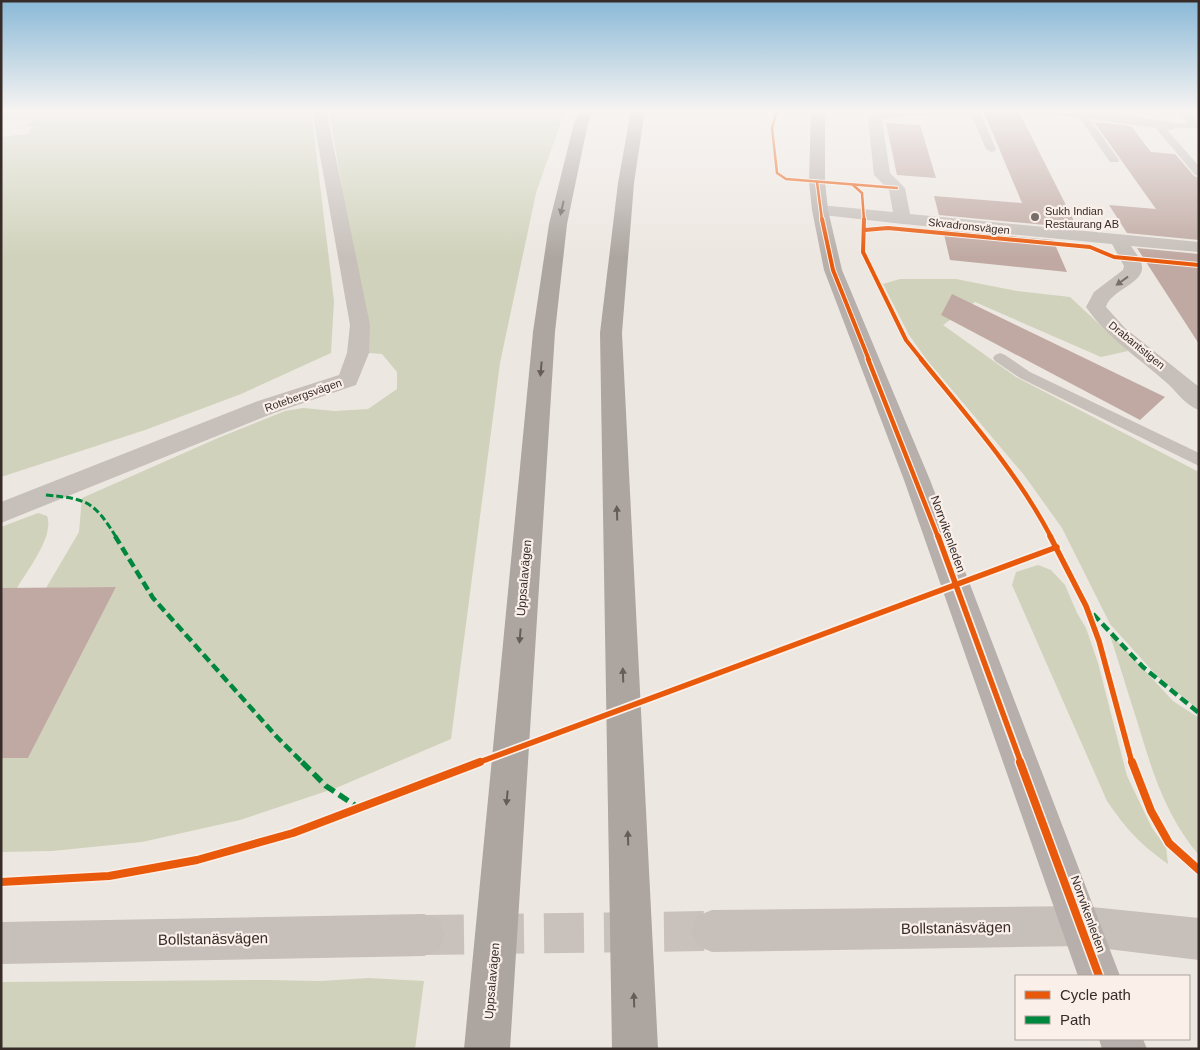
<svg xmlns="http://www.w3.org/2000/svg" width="1200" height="1050" font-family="Helvetica,sans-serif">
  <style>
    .green { fill: #d0d2bb }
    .building { fill: #c0a9a3 }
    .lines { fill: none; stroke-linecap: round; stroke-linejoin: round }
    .tertiary-tunnel { stroke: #c9c2bc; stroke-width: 40; stroke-dasharray: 40 20; stroke-linecap: butt }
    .service { fill: #c6bfba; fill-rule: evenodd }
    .minor { fill: #c6bfba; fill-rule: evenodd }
    .tertiary { fill: #c6bfba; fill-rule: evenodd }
    .secondary { fill: #b7afab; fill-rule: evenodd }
    .motorway { fill: #aca5a0; fill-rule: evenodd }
    .quiet-far2 { stroke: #00873e; stroke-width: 3; stroke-dasharray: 7 3; stroke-linecap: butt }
    .quiet-far1 { stroke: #00873e; stroke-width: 4.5; stroke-dasharray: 9 4.5; stroke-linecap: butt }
    .quiet { stroke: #00873e; stroke-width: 5.5; stroke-dasharray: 11 5.5; stroke-linecap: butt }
    .cycleway-far4-casing { stroke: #faf0e9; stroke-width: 4.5 }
    .cycleway-far3-casing { stroke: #faf0e9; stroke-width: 6 }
    .cycleway-far2-casing { stroke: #faf0e9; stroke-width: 7 }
    .cycleway-far1-casing { stroke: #faf0e9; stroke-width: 9 }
    .cycleway-casing { stroke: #faf0e9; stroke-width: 11 }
    .cycleway-far4 { stroke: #e8590c; stroke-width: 2.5 }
    .cycleway-far3 { stroke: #e8590c; stroke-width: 4 }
    .cycleway-far2 { stroke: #e8590c; stroke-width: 4.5 }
    .cycleway-far1 { stroke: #e8590c; stroke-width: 5.5 }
    .cycleway { stroke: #e8590c; stroke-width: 8 }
    .oneway { fill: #665c58 }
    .oneway2 { fill: #776e6a }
    .poi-dot { fill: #776d69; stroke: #faf0e9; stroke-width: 2 }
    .labels { text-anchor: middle; stroke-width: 4.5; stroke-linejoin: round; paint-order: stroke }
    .far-poi-label { font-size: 11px; fill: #372c28; stroke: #faf0e9; text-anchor: start }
    .far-street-label { font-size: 11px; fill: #372c28; stroke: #faf0e9 }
    .street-label { font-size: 12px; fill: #372c28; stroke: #faf0e9 }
    .near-street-label { font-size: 15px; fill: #372c28; stroke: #faf0e9 }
  </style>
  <rect width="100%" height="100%" fill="#ede7e1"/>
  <!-- green -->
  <g class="green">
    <path d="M14,110H311L334,301L331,353L241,394L145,430L1,477V137L27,134L34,126H26L33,119L1,121V111Z"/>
    <path d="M329,110H565L536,193L500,363L451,739L336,788L240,820L142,842L52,851L1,852V758H28L116,587L46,588L79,532L82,498L218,438L285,411L303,408L335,411L368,409L397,389V372L382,354L369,353Z"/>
    <path d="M900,279H956L1017,291L1070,297L1128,351L1101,357L975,302L943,325L1016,377L1199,472V710L1157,676L1110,624L1062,528L1024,475L927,360L909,335L883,284Z"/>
    <path d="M38,513L47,516C55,535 27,571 17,588H1V527Z"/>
    <path d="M1038,565L1051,570L1065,585L1077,613L1086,628L1098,663L1127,776L1152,828L1166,847L1168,864C1139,843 1127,830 1107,801L1012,585L1016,572Z"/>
    <path d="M1109,632L1173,701L1199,718V855C1166,817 1152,771 1138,724C1128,693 1119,663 1109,632Z"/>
    <path d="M369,978L424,981L415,1049H1V982L267,980L321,981Z"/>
  </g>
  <!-- building -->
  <g class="building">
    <path d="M983,110H1018L1076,225L1045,223L1046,225L939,215L934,196L1022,203Z"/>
    <path d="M1094,122L1131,126L1151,152L1175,154L1194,176L1199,178V240L1127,233L1109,205L1156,209Z"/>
    <path d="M886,123L920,125L936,178L897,175Z"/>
    <path d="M943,230L1053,240L1067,272L950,260Z"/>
    <path d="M1137,248L1199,254V344Z"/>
    <path d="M952,294L1165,397L1140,420L941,315Z"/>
    <path d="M116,587L28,758H1V588Z"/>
  </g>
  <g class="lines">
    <!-- tertiary-tunnel -->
    <path class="tertiary-tunnel" d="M424,935L712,931"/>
    <!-- service -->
    <g class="service">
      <path d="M969,110H979L996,149L995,151L991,152L986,149Z"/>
      <path d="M1074,110H1083L1119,160L1118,162H1110Z"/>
      <path d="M1177,110H1186L1199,124L1198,128H1169V124L1187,123Z"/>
      <path d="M1157,121L1160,122L1199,166V176L1195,175L1154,126L1152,124Z"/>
      <path d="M1000,353L1005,355L1030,372L1199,453V466L1020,378L995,361L993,358L995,355Z"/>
    </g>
    <!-- minor -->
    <g class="minor">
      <path d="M312,110H326L370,325L369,353L356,385L274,413L1,523V502L258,401L339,375L347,353L350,325Z"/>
      <path d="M885,110H953L946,114L892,117L882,120L890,173L905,188L910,214L1199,242V252L1131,246C1134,251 1142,260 1142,267C1144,283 1110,291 1106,307L1125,328L1199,387V410C1186,406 1177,392 1167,383C1139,358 1108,339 1086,307L1094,292L1123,270L1124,266L1112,244L903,224L814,214L812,210L814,206L820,205L893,212L889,190L874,175L868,118L870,115Z"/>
      <path d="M1044,110H1084L1172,122L1179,126L1172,130L1051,114Z"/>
      <path d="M1082,906L1199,918V960L1082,946L1068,940L1062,926L1068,912Z"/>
    </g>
    <!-- tertiary -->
    <g class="tertiary">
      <path d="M1082,906L1096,912L1102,926L1096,940L1082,946L712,952L697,946L691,931L697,916L712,910Z"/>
      <path d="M424,914L439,920L445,935L439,950L424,956L1,964V922Z"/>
    </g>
    <!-- secondary -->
    <g class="secondary">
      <path d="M811,110H825V182L828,210L842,270L930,480L1120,976H1078L904,480L824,270L812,210L809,182Z"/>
      <path d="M1099,1039H1143L1147,1049H1102Z"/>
    </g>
    <!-- motorway -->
    <g class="motorway">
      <path d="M580,110H594L588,123L567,224L555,332L510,1049H464L533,332L549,224L574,123Z"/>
      <path d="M631,110H645L634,183L622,333L658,1049H612L600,333L618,183Z"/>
    </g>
    <!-- quiet-far2 -->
    <path class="quiet-far2" d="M46,495C87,499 94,501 116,537"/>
    <!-- quiet-far1 -->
    <g class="quiet-far1">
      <path d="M115,536L153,598L277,737L303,763"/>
      <path d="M1093,614L1143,667L1199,713"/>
    </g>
    <!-- quiet -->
    <path class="quiet" d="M302,762L326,786L359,808"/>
    <!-- cycleway-far4 casing -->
    <g class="cycleway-far4-casing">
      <g id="cycleway-far4">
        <path d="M777,110L772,128L777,173L786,179L897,188"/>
        <path d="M817,182L822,220"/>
        <path d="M853,185L862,193L864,220"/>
      </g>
    </g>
    <!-- cycleway-far3 casing -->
    <g class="cycleway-far3-casing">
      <g id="cycleway-far3">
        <path d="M822,219L833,270L869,360"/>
        <path d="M864,219L863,252L906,340L922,360"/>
        <path d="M865,230L888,228L1090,247L1114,257L1199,265"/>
      </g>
    </g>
    <!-- cycleway-far2 casing -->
    <g class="cycleway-far2-casing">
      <g id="cycleway-far2">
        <path d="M868,359L938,537"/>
        <path d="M921,359C967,416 1017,472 1051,537"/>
      </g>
    </g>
    <!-- cycleway-far1 casing -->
    <g class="cycleway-far1-casing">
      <g id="cycleway-far1">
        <path d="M938,536L1021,763"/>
        <path d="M1050,536L1086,606L1099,641L1132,763"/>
        <path d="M477,763L1057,547"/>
      </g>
    </g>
    <!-- cycleway casing -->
    <g class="cycleway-casing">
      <g id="cycleway">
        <path d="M1020,762L1099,976"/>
        <path d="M1132,762L1151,811L1169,843L1199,870"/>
        <path d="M1,882L109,876L197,860L293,833L480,762"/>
      </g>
    </g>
    <!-- cycleway-far4 -->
    <use href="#cycleway-far4" class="cycleway-far4"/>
    <!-- cycleway-far3 -->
    <use href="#cycleway-far3" class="cycleway-far3"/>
    <!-- cycleway-far2 -->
    <use href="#cycleway-far2" class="cycleway-far2"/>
    <!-- cycleway-far1 -->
    <use href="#cycleway-far1" class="cycleway-far1"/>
    <!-- cycleway -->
    <use href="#cycleway" class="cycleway"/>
  </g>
  <!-- one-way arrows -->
  <defs><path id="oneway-solid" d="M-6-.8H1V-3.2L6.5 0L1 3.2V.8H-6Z" transform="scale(1.25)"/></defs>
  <g class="oneway">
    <use href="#oneway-solid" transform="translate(562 208) rotate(103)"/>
    <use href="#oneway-solid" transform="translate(541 369) rotate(95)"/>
    <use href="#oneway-solid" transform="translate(617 513) rotate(-92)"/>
    <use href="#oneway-solid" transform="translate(520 636) rotate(95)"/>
    <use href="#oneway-solid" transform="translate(623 675) rotate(-92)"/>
    <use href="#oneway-solid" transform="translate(507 798) rotate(95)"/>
    <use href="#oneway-solid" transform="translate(628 838) rotate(-92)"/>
    <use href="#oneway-solid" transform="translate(634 1000) rotate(-92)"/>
  </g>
  <use class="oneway2" href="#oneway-solid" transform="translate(1122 281) rotate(144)"/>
  <!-- sky -->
  <linearGradient id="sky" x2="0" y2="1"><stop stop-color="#8ab9d7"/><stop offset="0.43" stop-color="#f7f4f2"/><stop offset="1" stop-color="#f7f4f2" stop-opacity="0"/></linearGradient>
  <rect width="1200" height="257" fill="url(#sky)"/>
  <!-- markers -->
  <circle class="poi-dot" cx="1035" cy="217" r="5"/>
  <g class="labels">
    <!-- far-poi labels -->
    <g class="far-poi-label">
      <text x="1045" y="215">Sukh Indian<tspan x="1045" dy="13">Restaurang AB</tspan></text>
    </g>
    <!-- far-street labels -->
    <g class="far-street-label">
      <text transform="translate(969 226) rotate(6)" y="4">Skvadronsvägen</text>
      <text transform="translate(1137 345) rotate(39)" y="4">Drabantstigen</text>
      <text transform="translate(303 395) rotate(-19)" y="4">Rotebergsvägen</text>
    </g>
    <!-- street labels -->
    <g class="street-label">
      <text transform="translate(948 534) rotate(70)" y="4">Norrvikenleden</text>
      <text transform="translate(524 578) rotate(-85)" y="4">Uppsalavägen</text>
      <text transform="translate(1088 914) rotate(70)" y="4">Norrvikenleden</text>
      <text transform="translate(492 981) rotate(-85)" y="4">Uppsalavägen</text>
    </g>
    <!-- near-street labels -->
    <g class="near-street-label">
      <text transform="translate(956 928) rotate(-1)" y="5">Bollstanäsvägen</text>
      <text transform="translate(213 939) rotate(-1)" y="5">Bollstanäsvägen</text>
    </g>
  </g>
  <!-- border -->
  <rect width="1200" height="1050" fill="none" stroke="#372c28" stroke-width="5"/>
  <!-- legend -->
  <rect x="1015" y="975" width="175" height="65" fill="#faf0e9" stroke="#aca29c"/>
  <rect x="1025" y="991" width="25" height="8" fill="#e8590c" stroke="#aca29c"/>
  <text x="1060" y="1000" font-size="15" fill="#372c28">Cycle path</text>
  <rect x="1025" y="1016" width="25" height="8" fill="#00873e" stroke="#aca29c"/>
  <text x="1060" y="1025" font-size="15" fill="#372c28">Path</text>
</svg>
